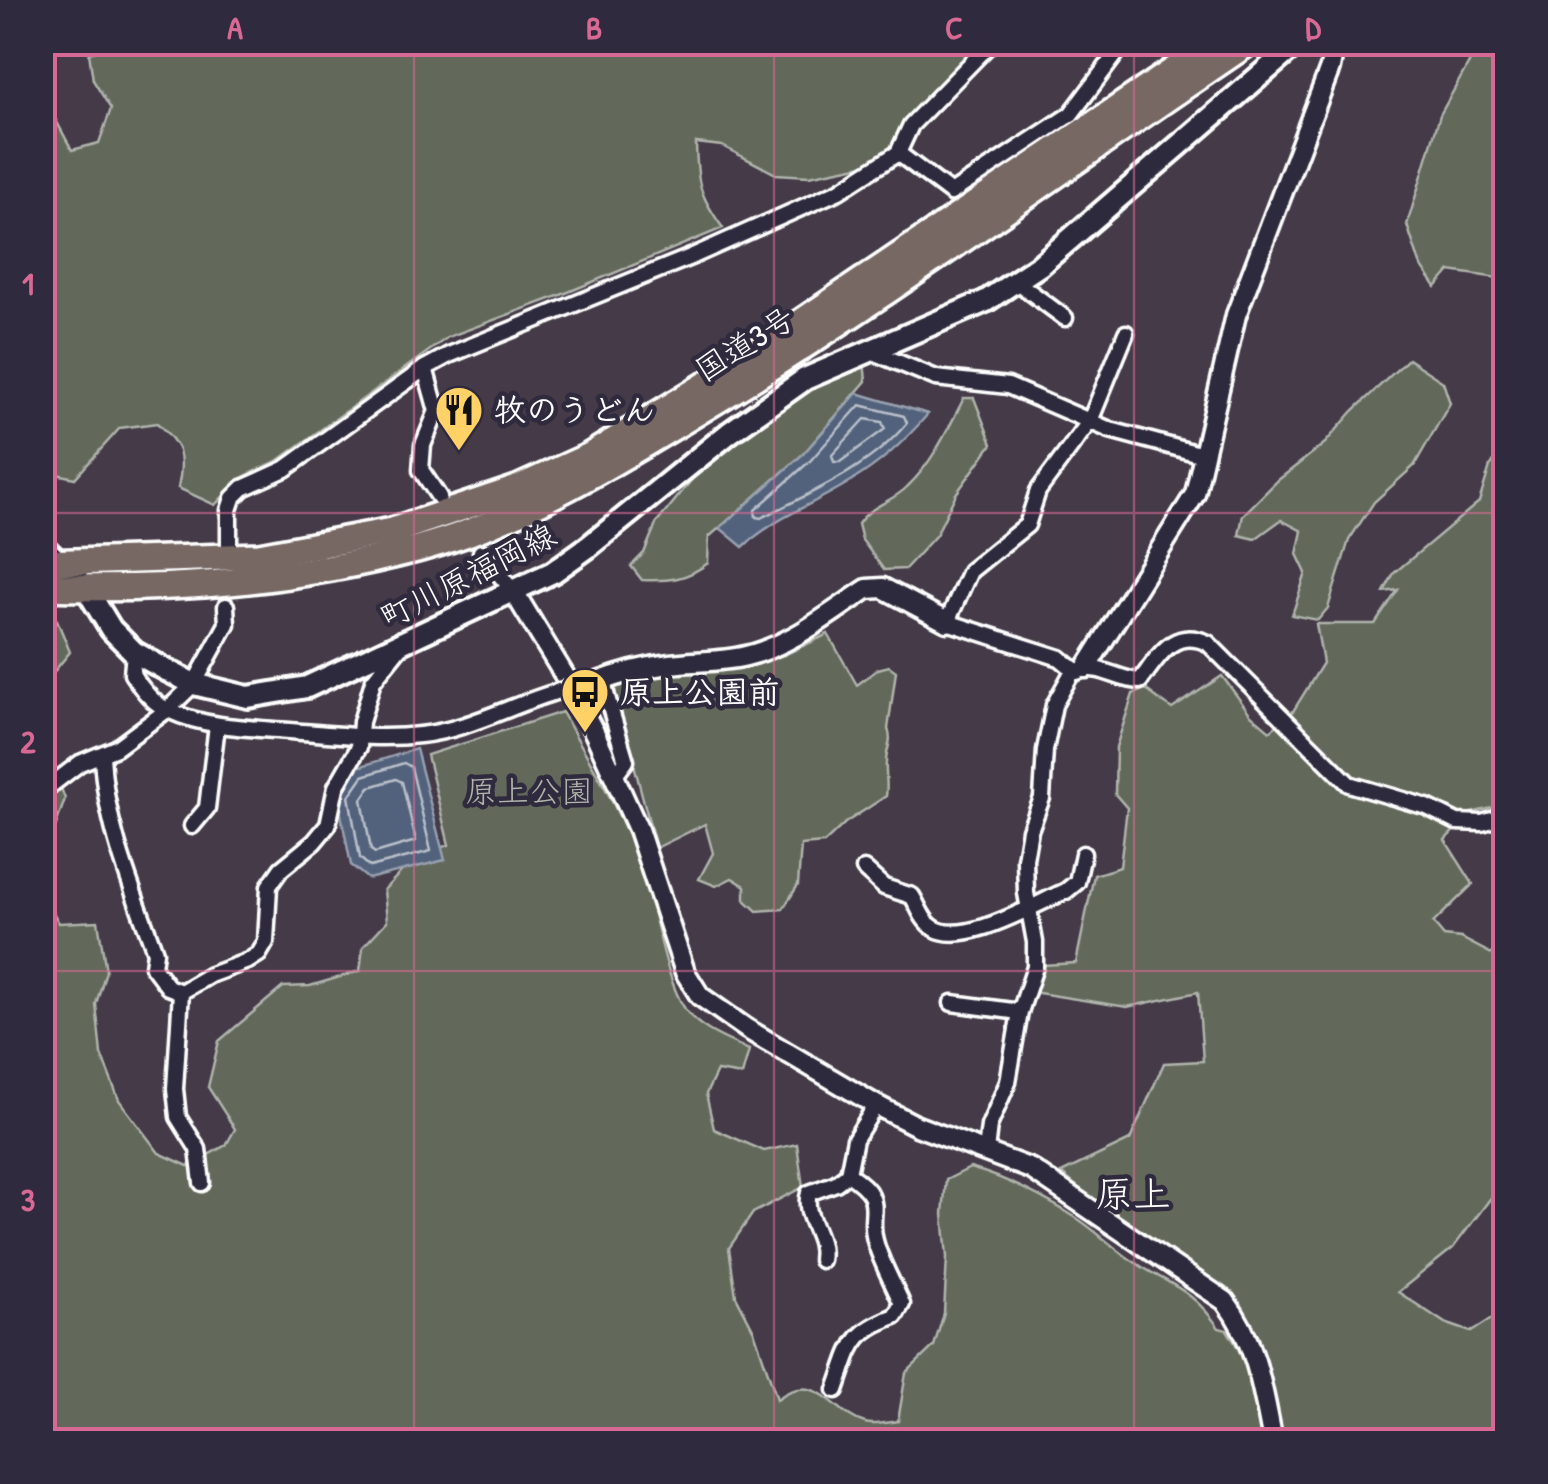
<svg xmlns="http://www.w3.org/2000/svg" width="1548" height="1484" font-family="'Patrick Hand','Klee One',sans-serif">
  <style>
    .green { fill: #62685a; stroke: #b0b4ac; stroke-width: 2.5 }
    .water { fill: #52627c; stroke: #97a1b0; stroke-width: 2.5 }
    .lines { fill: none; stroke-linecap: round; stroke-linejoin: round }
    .shore { stroke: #bac0cb; stroke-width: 2.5 }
    .minor-casing { stroke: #fff; stroke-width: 21 }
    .tertiary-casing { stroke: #fff; stroke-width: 25 }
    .secondary-casing { stroke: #fff; stroke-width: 28 }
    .trunk-casing { stroke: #fff; stroke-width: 32 }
    .minor { stroke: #2f2a3d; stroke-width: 14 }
    .tertiary { stroke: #2f2a3d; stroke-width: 18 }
    .secondary { stroke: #2f2a3d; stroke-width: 20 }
    .trunk { stroke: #776864; stroke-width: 25 }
    .minor-bridge-casing { stroke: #fff; stroke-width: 21; stroke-linecap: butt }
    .minor-bridge { stroke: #2f2a3d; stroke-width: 14 }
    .grid { fill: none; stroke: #d76994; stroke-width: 2.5; stroke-opacity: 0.55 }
    .labels { text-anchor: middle; stroke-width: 9; stroke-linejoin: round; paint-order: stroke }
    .street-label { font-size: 32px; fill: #fff; stroke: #2f2a3d }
    .poi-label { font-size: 32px; font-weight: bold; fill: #fff; stroke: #2f2a3d; text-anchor: start }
    .park-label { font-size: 32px; fill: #b0b4ac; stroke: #2f2a3d }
    .quarter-label { font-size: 38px; fill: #fff; stroke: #2f2a3d }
    .neatline { fill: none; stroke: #d76994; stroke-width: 4 }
    .grid-label { font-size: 32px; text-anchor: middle; font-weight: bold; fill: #d76994 }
  </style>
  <rect width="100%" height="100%" fill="#443a48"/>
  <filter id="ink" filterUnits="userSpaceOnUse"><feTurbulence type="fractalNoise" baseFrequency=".01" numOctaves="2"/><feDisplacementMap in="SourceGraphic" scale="20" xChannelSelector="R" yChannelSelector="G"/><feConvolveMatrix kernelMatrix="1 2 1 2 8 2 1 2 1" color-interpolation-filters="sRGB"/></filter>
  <g filter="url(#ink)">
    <!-- green -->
    <g class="green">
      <path d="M290,42L304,45L983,43L888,160L809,176L776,174L722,146L696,143C697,183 699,195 723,228L561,295L448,337L279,460L239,479L215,505L178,488C185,455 181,445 157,423L120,428L75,478L43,471L42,85L51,111L72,150L99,143L111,109L93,80L89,53L126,43Z"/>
      <path d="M1480,43H1505V279L1450,271L1436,287L1420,264L1407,225L1440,115Z"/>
      <path d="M1408,359L1443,382L1450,403L1414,466L1374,502L1349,540L1328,608L1318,620L1292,615L1306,573L1297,554L1302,531L1281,520L1255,539L1239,535L1243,515L1277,481L1325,443L1353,411Z"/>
      <path d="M864,361L866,381L803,454L709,537L708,563C686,580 669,581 642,580L631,566L644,553L656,524L710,457L829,374Z"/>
      <path d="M964,398H974L992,444L956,494L936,535L905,569L884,570L862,540L858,524C870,505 893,502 908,486C933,462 948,429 964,398Z"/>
      <path d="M1505,449V805L1471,813L1445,840L1473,884L1433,923L1444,936L1461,938L1505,961V1179L1453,1248L1398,1292L1445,1323L1471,1332L1505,1310V1441H1280L1259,1337L1246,1317L1206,1275L1109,1214L1061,1173L1130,1140L1164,1063L1203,1061L1198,992L1127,1007L1032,992L1043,965L1076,963L1094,875L1120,867L1127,808L1115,794L1116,747L1133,694L1145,689L1172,709L1222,676L1251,715L1270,731L1292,713L1323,663L1316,624H1375L1398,590L1384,592L1394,573L1479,502L1490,466Z"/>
      <path d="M57,620L70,652L43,685V627Z"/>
      <path d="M828,634L857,685L878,669L889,666L896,671L888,729C893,742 886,749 886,762C885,774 888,783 886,796L845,823L824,843L801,845L798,885L783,909L757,911L745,900V886L732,878L716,886L699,879L713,853L705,824L656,848L621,715L613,700L617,685L678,672L722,671L756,663L784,655Z"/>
      <path d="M562,712C591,763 622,813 642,869C655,907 665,980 685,1009C699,1030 728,1040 749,1050L742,1075L717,1071L706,1094L714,1129L764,1151L797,1144L803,1187L753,1213L729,1248L736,1296L754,1331L777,1399C818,1368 834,1415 865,1423C874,1426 889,1422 898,1421L906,1373L934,1346L944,1313L947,1257L943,1214L946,1180L970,1168C1007,1178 1043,1197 1075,1217C1094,1229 1111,1246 1130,1259C1169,1286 1190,1286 1219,1328L1227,1330C1250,1362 1256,1403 1264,1441H43L42,770L61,788L65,799L48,848L43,894L59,923L98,921L106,971L96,1004L101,1054L119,1100L159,1153L188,1166L226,1145L235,1129L208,1087L219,1041L283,987L310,986L360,971L363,947L387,921L384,890L417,855L449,845L427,755Z"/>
    </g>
    <!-- water -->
    <g class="water">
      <path d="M857,393L928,414C905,441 882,463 851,481C815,504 775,517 743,547L720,528L803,454Z"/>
      <path d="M416,749L445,860L368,879L351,865L337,794L355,768Z"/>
    </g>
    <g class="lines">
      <!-- shore -->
      <g class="shore">
        <path d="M860,405L904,416L907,423C870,468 812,492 761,518L756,517L755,510L810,461Z"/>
        <path d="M865,419L882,422L885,429L840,462H834L832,455Z"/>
        <path d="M404,763L411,767L431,851L370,867L360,858L349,796L363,776Z"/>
        <path d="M396,779L402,782L416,841L375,853L371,850L362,799L370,787Z"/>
      </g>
      <!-- minor casing -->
      <g class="minor-casing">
        <g id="minor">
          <path d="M898,153L951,193L1071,114L1125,42"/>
          <path d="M1017,282L1065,318"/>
          <path d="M1126,333L1090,421L1038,491L1027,525L970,571L947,622L1060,658L1077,672C1099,662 1118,681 1140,681C1159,656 1173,627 1208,643L1349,784L1427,807L1457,822L1482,823L1506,816"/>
          <path d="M868,350L936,378L1008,386L1110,430L1203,455"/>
          <path d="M425,368L437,411L423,445L421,470L439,497"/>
          <path d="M229,544V510L233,498L243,488L285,469L425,368L449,355L693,256L839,191L898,153L911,125L992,42"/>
          <path d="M481,552L514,592"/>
          <path d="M134,652L132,674C142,689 153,704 170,711C207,728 250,728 290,731C334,734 376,740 420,735C468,730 513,704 559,691"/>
          <path d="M602,680L626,761L614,777"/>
          <path d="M102,756C105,824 132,888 155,952L153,967L168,987L181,992L210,975L248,961L259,954L266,942L269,886L281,869L314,842L328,825L336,787L359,747L361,722L373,681L401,646"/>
          <path d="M42,792L80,763L116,748L167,710L194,684L227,624L226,606"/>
          <path d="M192,826L207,808L217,725"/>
          <path d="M864,869L884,887L912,896C919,907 922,921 934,928C964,947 1035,904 1066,891L1077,882L1083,854"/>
          <path d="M181,992L175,1089L178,1117L198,1149L202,1183"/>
          <path d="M952,1003L1020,1012"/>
          <path d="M986,1151L989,1126L1008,1082L1020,1012L1035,967V942L1026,893L1025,859L1030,830L1042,798L1045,750L1054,705L1074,669"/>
          <path d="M821,1260C826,1236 802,1217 809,1193L836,1183L848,1174"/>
          <path d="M836,1390C852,1347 849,1333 895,1316L902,1304C894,1285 881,1262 876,1244C865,1211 890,1201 848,1174L855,1139L876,1105"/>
        </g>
      </g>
      <!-- tertiary casing -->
      <g class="tertiary-casing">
        <g id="tertiary">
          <path d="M514,592L566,678L595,734L638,829L685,972L700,996L747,1029L876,1105L917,1126L1031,1169L1225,1301C1257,1343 1263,1391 1273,1442"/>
          <path d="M1086,668L1195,494L1236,315L1330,68L1335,42"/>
          <path d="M595,683C619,674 644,667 670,664C696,661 721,662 746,656C790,646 830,613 867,589L883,588L947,622"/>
        </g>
      </g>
      <!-- secondary casing -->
      <g class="secondary-casing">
        <path id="secondary" d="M42,546L86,588L111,629L134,652L168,671L194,684L248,697L307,687L553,572L588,547L729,433L805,379L986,301L1040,265L1299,42"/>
      </g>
      <!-- trunk casing -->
      <g class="trunk-casing">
        <g id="trunk">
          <path d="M42,563L259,556L392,531L517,489L590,456L732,369L1216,42"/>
          <path d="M42,587C172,591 292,582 417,549C519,522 613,463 702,409C890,296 1067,164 1249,42"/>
        </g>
      </g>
      <!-- minor -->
      <use href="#minor" class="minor"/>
      <!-- tertiary -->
      <use href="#tertiary" class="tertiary"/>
      <!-- secondary -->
      <use href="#secondary" class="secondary"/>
      <!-- trunk -->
      <use href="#trunk" class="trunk"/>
      <!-- minor-bridge casing -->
      <g class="minor-bridge-casing">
        <path id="minor-bridge" d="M559,691L595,683"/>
      </g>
      <!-- minor-bridge -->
      <use href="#minor-bridge" class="minor-bridge"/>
    </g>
  </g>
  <!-- grid -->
  <path class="grid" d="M414,42V1442M774,42V1442M1134,42V1442M42,513H1506M42,971H1506"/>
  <!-- icons -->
  <defs>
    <g id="restaurant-pin" transform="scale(2.5)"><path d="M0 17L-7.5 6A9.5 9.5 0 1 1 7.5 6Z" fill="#ffd166" stroke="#2f2a3d"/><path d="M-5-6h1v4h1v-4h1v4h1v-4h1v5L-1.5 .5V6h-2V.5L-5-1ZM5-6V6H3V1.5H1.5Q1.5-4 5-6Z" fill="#111"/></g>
    <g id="bus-pin" transform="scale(2.5)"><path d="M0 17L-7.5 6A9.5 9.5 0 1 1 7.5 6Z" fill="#ffd166" stroke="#2f2a3d"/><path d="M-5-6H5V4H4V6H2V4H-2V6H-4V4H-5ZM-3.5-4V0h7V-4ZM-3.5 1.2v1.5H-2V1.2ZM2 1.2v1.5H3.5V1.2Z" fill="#111"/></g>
  </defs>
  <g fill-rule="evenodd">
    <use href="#restaurant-pin" x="459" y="410"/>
    <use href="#bus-pin" x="585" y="692"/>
  </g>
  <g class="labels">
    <!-- street labels -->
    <g class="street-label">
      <text transform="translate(745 344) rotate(-32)" y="11">国道3号</text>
      <text transform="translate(468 576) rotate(-27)" y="11">町川原福岡線</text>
    </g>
    <!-- poi labels -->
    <g class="poi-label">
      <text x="494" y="421">牧のうどん</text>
      <text x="620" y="703">原上公園前</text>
    </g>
    <!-- park labels -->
    <g class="park-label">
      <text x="529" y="802">原上公園</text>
    </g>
    <!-- quarter labels -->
    <g class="quarter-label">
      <text x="1133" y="1207">原上</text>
    </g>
  </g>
  <!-- margin -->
  <rect width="1548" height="1484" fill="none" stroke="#2f2a3d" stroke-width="110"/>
  <rect x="55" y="55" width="1438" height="1374" class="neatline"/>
  <g class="grid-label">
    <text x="235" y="39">A</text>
    <text x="594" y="39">B</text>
    <text x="954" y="39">C</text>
    <text x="1313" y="39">D</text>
    <text x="28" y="295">1</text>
    <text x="28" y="753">2</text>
    <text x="28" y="1211">3</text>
  </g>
</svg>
